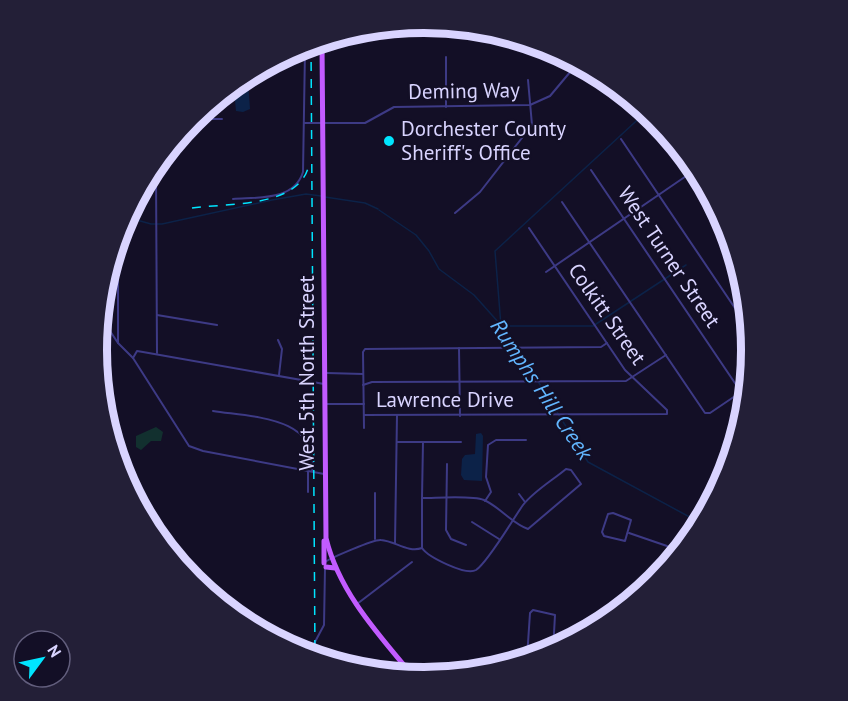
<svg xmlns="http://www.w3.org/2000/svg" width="848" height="701" font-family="'PT Sans',sans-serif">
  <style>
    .green { fill: #12302f }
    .water { fill: #0c2248 }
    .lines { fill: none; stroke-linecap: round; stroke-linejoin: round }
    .stream { stroke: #0c2248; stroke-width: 1.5 }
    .minor { stroke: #3d3a85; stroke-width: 2 }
    .primary { stroke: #c25bff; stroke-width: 5 }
    .rail { stroke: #00e5ff; stroke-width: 1.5; stroke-dasharray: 9 8; stroke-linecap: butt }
    .poi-dot { fill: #00e5ff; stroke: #130f26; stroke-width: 2 }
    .labels { text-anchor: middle; stroke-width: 4.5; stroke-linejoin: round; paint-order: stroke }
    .street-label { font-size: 21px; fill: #d9d4ff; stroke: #130f26 }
    .poi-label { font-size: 21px; fill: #d9d4ff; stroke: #130f26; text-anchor: start }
    .water-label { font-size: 22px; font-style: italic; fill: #62b6ff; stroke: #130f26 }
    .rim { fill: none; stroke: #d9d4ff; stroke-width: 8 }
  </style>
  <rect width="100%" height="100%" fill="#130f26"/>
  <!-- green -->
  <path class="green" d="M156,427L163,432L161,441H151L141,450L136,447V436Z"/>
  <!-- water -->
  <g class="water">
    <path d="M248,81L250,109L243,112L236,111L234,90Z"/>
    <path d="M481,433L483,436L482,481L464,480L461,475L462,459L465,455L475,454L476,434Z"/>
  </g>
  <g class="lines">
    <!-- stream -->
    <g class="stream">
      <path d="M325,197L365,203L378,209"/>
      <path d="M379,210L416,235L429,251L439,269L474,295L508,333L588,462L697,521"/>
      <path d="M126,217L151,224H162L272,200L306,194L321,196"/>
      <path d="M501,326L495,251L646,112"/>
      <path d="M502,326H593L686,265"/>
    </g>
    <!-- minor -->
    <g class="minor">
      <path d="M357,36L364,40"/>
      <path d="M446,57V107"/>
      <path d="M192,119H222"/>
      <path d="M304,123H365L394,107L530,105L550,96L576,65"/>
      <path d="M621,139L747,326"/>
      <path d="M591,170L743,395"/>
      <path d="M156,173L157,353"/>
      <path d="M233,199C258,197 294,201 303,172L305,50"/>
      <path d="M562,202L705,413H710L744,390"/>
      <path d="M455,213L480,192L532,125L528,80"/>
      <path d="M118,246V343"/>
      <path d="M546,272L692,172"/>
      <path d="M157,315L217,325"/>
      <path d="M102,319L118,343L133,358"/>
      <path d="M278,340L282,349L279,375"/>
      <path d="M459,348L460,416"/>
      <path d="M327,373L363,374"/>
      <path d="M324,384L143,352L137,351L133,358L189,446L203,451L324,474"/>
      <path d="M363,385L372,382L626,381L666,355"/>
      <path d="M324,404H364"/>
      <path d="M213,411C250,417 320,416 312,471"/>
      <path d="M364,415L667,414V410L625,370L529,228"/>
      <path d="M364,428L363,352L365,349L601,347L607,343"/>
      <path d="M397,442H461"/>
      <path d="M116,449L137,500"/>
      <path d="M447,464L446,530L451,539L466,545"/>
      <path d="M308,471V492"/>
      <path d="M375,493V539"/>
      <path d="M519,494L525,502"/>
      <path d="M422,498C437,498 472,495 484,500C500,507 511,523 528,529L581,484L571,470L566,469C553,480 534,491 523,505C513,519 488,562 476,570C466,576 428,557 422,548V498L423,442"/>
      <path d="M485,501L491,492L486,477L488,445L496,440H526"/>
      <path d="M613,513L631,520L625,541L604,536L602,532L608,514Z"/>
      <path d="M472,522L499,539"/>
      <path d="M629,533L667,546L675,553"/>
      <path d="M395,543L397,415"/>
      <path d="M325,562C331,558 374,539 381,540C395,541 408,553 422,548"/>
      <path d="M357,604L412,562"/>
      <path d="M308,655L324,625L325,568"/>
      <path d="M527,658L530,613L533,610L555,615L553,651"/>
    </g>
    <!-- primary -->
    <g class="primary">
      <path d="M322,43L326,538C339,592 378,634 413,676"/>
      <path d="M324,541V563"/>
      <path d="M326,567L335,568"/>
    </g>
    <!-- rail -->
    <g class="rail">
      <path d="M311,45L315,657"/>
      <path d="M192,208C228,203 301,208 309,164"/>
    </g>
  </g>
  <!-- markers -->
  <circle class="poi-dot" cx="389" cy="141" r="6"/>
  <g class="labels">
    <!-- street labels -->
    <g class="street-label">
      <text transform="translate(464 91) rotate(-1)" y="7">Deming Way</text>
      <text transform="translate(669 257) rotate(56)" y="7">West Turner Street</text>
      <text transform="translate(607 314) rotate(55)" y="7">Colkitt Street</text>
      <text transform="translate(307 373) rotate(-90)" y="7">West 5th North Street</text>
      <text x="445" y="407">Lawrence Drive</text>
    </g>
    <!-- poi labels -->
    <g class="poi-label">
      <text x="401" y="136">Dorchester County<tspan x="401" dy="24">Sheriff's Office</tspan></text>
    </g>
    <!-- water labels -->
    <g class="water-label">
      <text transform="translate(542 389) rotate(56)" y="8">Rumphs Hill Creek</text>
    </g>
  </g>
  <!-- crop -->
  <path d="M0 0H848V701H0ZM107 350a317 317 0 1 1 634 0a317 317 0 1 1-634 0Z" fill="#231f37" fill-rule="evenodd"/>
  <path class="rim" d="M107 350a317 317 0 1 1 634 0a317 317 0 1 1-634 0Z"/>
  <!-- north arrow -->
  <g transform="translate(42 659) rotate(57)"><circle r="28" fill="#130f26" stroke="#625e7d" stroke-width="1.5"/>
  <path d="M0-4.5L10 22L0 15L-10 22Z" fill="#00e5ff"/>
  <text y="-9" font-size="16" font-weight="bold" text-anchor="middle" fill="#d9d4ff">N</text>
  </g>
</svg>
